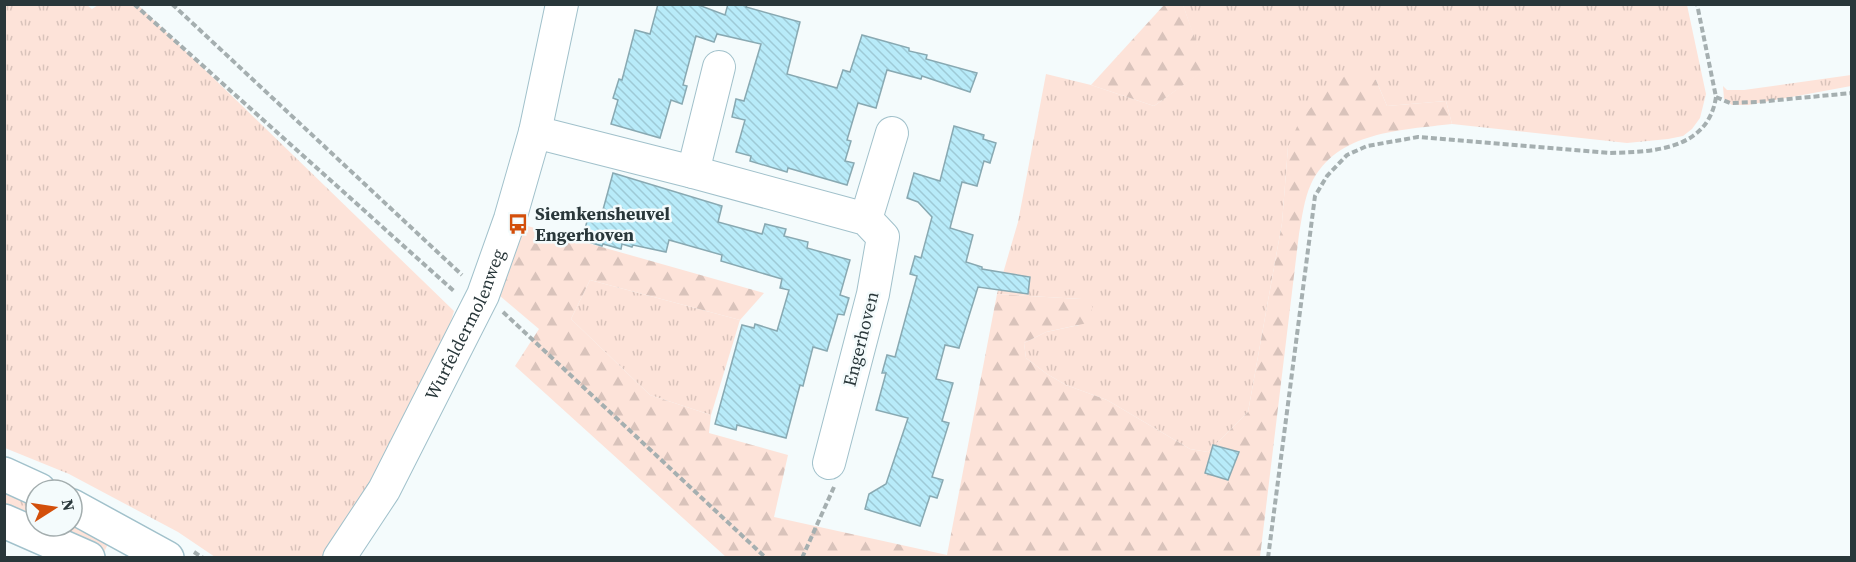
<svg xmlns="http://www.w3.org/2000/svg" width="1856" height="562" font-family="'Source Serif 4',serif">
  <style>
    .grass { fill: url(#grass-tufts) }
    .forest { fill: url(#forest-firs) }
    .building { fill: url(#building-back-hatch); stroke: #88a9b2; stroke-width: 1.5 }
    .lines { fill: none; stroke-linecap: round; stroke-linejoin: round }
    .minor-casing { stroke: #a1c1cb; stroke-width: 34 }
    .major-casing { stroke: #a1c1cb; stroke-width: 36 }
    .path { stroke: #a5afb0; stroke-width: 4; stroke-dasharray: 6 3; stroke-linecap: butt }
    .minor { stroke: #fff; stroke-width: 32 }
    .major { stroke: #fff; stroke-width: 33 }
    .labels { text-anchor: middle; stroke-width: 5; stroke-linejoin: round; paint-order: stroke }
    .poi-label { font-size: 18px; font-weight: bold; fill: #29373a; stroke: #f4fbfc; text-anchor: start }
    .street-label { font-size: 18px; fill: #29373a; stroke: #f4fbfc }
  </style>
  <defs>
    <pattern id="grass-tufts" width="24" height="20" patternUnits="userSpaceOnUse" patternTransform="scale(1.5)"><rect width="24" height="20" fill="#fde3d9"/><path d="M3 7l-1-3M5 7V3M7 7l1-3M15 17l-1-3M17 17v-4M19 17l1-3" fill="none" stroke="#d9c3bb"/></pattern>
    <pattern id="forest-firs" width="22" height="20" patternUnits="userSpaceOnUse" patternTransform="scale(1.5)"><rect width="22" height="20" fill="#fde3d9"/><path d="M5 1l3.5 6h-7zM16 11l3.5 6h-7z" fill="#d9c3bb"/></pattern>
    <pattern id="building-back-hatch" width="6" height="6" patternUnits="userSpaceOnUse" patternTransform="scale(1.5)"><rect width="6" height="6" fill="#b8ebf9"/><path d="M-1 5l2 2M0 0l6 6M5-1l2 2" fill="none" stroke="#9ecad6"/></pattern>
  </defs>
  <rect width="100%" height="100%" fill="#f4fbfc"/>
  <!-- grass -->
  <g class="grass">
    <path d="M4,5H87L92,9L98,5H138L454,311L437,369L377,477L325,557H215L178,532L69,474L5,448Z"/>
    <path d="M1183,5H1687L1706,94L1700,118L1692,129L1683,136L1668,139L1627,143L1452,124L1446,101L1387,106L1376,80L1288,147L1282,223L1248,412L1208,452L1190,449L1107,400L1066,385L1047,374L1026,358L1024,343L1046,332L1079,325L1081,299L997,294L1018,222L1046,74L1091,85L1154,106L1205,69Z"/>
    <path d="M1851,75V86L1748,105H1732L1724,99L1723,86L1727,90H1744Z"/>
    <path d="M590,280L740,320L711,415L650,395L571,319Z"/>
    <path d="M4,481L36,495V523L5,509Z"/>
    <path d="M72,512L113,534L103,554L42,526H72Z"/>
  </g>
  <!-- forest -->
  <g class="forest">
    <path d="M1164,5H1183L1206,69L1154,106L1091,85Z"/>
    <path d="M1365,75L1376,80L1387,106L1446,101L1452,124C1402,130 1336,131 1311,184C1304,199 1302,218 1299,234L1260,557H726L515,366L539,329L500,296L524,225L764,293L740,320L590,280L571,319L650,395L711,415L709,433L788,455L774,517L947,555L997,294L1081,299L1092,306V322L1046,332L1024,343L1026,358L1047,374L1066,385L1107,400L1190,449L1208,452L1248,412L1282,223L1288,147L1299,122L1327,88L1345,76Z"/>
  </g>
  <!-- building -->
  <g class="building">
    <path d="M658,4H696L725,15L728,4H747L746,7L800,22L787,74L837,88L843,70L850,72L862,35L909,48V51L927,55L926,59L977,73L970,92L922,76L921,79L887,70L876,108L858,103L847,140L851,141L845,161L854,163L847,185L788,168L787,172L750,161L751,156L736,152L745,120L732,117L736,99L744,101L761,44L717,34L714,42L696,36L683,85L687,86L682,104L671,100L660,138L611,124L618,100L613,98L619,79L622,80L635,30L650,34Z"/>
    <path d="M954,126L984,135L983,139L996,143L990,163L984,161L977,186L962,182L950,228L973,235L966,262L982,267V269L1030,277L1028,294L978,287L959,348L945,345L936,379L953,383L942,421L949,423L932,477L943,480L937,498L930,496L920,526L865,509L869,494L886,484L908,418L876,410L886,373H882L887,355L895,357L908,309L917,276L910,274L915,256L921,258L932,217L918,202L907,198L914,173L940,181Z"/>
    <path d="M613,173L722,206L718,222L762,234L765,224L786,229L784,236L808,242L807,248L850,260L840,295L849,298L844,315L838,314L827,351L813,347L803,386L800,385L786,438L737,425L736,430L715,424L742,325L754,328L755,324L777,331L789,290L780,288L782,279L721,261L722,255L669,240L666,252L633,245L632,247L622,244L621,249L603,244L602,246L582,240L589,214L601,217Z"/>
    <path d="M1213,445L1239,452L1228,480L1205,473Z"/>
  </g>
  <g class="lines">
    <!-- minor casing -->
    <g class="minor-casing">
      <g id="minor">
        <path d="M535,132L693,172L866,219L883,237L873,294L829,463"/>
        <path d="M693,172L719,67"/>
        <path d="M866,219L892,133"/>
        <path id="s1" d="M339,558L384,490L483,295L510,219L535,132L562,4"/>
      </g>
    </g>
    <!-- major casing -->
    <g class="major-casing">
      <g id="major">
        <path d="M4,474L39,490"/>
        <path d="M72,506L167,558"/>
        <path d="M4,521L88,558"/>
      </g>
    </g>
    <!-- path -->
    <g class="path">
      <path d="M134,4L455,292"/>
      <path d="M172,4L462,275"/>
      <path d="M1716,97L1730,103L1757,102L1852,93"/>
      <path d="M503,312L766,558"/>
      <path d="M194,552L203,558"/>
      <path d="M802,558L834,487"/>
      <path d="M1268,558L1315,196L1327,176L1347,155L1367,146L1418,137L1609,153C1653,152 1708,150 1716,97L1697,4"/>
    </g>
    <!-- minor -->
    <use href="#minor" class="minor"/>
    <!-- major -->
    <use href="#major" class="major"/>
  </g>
  <!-- icons -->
  <defs>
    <g id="bus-bare" transform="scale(1.62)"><path d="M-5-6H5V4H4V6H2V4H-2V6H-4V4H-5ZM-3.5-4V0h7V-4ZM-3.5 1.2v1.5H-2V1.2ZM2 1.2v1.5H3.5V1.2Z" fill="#d34f0b" stroke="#f4fbfc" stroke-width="2.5" paint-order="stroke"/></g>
  </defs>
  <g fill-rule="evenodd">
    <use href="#bus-bare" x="518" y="224"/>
  </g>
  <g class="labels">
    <!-- poi labels -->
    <g class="poi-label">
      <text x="535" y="220">Siemkensheuvel<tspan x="535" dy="21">Engerhoven</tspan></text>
    </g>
    <!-- street labels -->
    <g class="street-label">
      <text dy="6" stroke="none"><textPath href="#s1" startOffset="266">Wurfeldermolenweg</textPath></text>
      <text transform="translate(861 339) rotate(-76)" y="6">Engerhoven</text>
    </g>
  </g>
  <!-- border -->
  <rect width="1856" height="562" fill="none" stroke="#29373a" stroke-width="12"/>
  <!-- north arrow -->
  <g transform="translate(54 508) rotate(78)"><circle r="28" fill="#f4fbfc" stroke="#a3adae" stroke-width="1.5"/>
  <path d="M0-4.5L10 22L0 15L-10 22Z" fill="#d34f0b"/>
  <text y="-9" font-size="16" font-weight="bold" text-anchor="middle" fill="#29373a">N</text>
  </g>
</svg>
